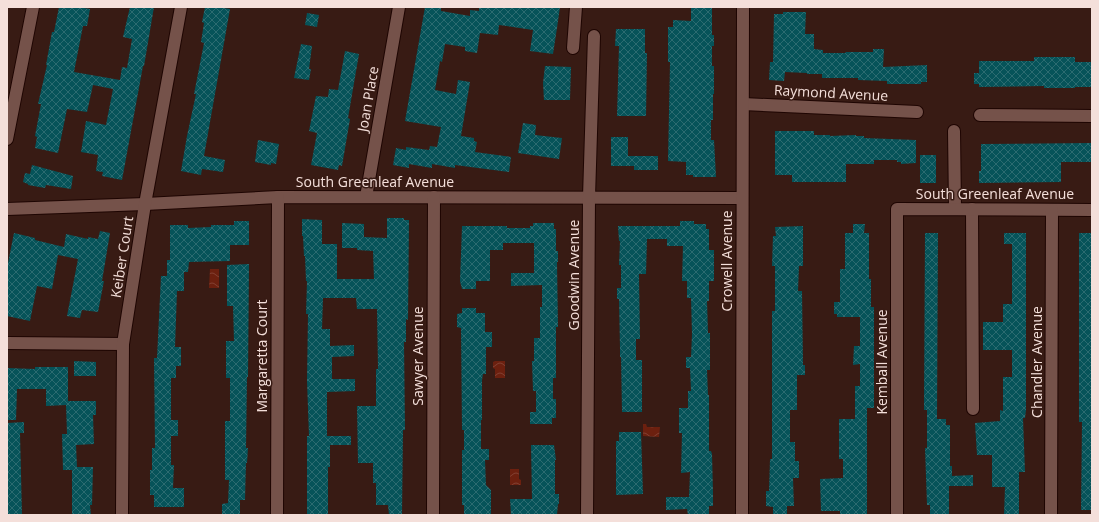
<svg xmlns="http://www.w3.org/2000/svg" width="1099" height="522" font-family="'Open Sans',sans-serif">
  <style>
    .water { fill: url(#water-waves) }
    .building { fill: url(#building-cross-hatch) }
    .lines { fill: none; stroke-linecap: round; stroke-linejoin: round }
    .minor-casing { stroke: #1e0502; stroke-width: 14 }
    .minor { stroke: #75524a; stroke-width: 12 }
    .labels { text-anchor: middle; stroke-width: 3; stroke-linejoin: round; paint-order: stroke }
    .street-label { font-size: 14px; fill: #f4dfda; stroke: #381b14 }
  </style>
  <defs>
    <pattern id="water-waves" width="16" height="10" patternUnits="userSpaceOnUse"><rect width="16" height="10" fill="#6c200f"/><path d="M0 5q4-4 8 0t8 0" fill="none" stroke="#824031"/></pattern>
    <pattern id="building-cross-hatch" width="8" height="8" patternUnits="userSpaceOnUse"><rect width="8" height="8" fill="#065359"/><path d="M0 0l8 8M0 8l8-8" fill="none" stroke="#2b6b70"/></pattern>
  </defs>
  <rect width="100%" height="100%" fill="#381b14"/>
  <!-- water -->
  <g class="water">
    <path d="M210,269H219V288H209Z"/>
    <path d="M495,361H505V378H495V369L493,368V362Z"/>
    <path d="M643,424H646L647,427H660L659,437L643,436Z"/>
    <path d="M510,469H519V479L521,480V485H510Z"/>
  </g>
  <!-- building -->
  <g class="building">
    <path d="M59,7H78L90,9L87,26H83L74,72L120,80L122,67L127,68L132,39L123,37L130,7H154L144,66H143L122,180L102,176L103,172L96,171L98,155L81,152L86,121L106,125L113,89L93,85L87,112L67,109L58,153L35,148L37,137L35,136L41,104H38L47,65H46L52,32H54Z"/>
    <path d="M205,7H217L230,9L204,156L225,160L223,172L202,169L201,175L181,171L187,136L196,94H194L204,43L201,42L204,23L202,22Z"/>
    <path d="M425,7H441V11L470,16V10L479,11V7H560L557,28H555H557L553,54L530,51L533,30L499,25L498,35L480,33L477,53L465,51V47L445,44L442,62L440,61L435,90L456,94L458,80L470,82L461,136L474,138V141L477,142L475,152L511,157L509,172L455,165V168L432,164V168L409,164V168L393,165L396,148L406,150V147L429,150L430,146L437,147L441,127L405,121Z"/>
    <path d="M691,7H712V35H714V46H712V66H714V94H713V120H711V140H714L716,177H693V175H686V162L668,161L670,62H668V27H673V20L691,21Z"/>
    <path d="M783,12H806L805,34H814V49L823,50V53H846L845,52H873V49H884L883,67L927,65V82H921V84H887V81L858,80V78H822V74H807V73L785,72L784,81L769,80L770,62H773L774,14H783Z"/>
    <path d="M307,13L319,15L317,27L305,25Z"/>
    <path d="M616,29H645V53H647L646,116H617L619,46H615Z"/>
    <path d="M301,44L312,46L309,69H311L309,80L294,78Z"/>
    <path d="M345,51L359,54L348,118L350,119L342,166L339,165L338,170L311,165L317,133L309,131L316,96L328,97L329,89L338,90Z"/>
    <path d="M1034,57H1075V62H1092V87H1075V88H1044V86L979,87V84H974V73H979V61H1034Z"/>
    <path d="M545,66L571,67L570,100H544L543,83Z"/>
    <path d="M523,123L536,125L535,135L562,138L559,159L518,153Z"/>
    <path d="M775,131H814V135H830V136L856,135V136H864V138L916,140V163L901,164V162H897V160H874V164H846V182H792V175H775Z"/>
    <path d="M611,137H628V156H658V170H634V166H611Z"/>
    <path d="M258,140L279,144L276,164L271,163V165L255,162Z"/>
    <path d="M1092,143V162H1061V182L979,183V171H981V144Z"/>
    <rect x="920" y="155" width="16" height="28"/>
    <path d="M32,165L73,176L71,189L46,185L45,188L28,185V184L23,182L25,173L30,174Z"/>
    <path d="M387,218H404V220H409L408,320L406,319V342H404L405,430H403L402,515H389L388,505H376V483H373V463H358L357,406H376V369H378L377,309H357L356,298H323L322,329H330V346L354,345V356L332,357V379H355V391L327,392V436H351V445H330V467H328V515H307V436H309L307,381L308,314H306L307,281H306L305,256H304L303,236H302V219L322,220V244H337V279H374L373,251L357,250V248H342V223L364,224V237L387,238Z"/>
    <path d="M234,221H249V245H230V261L189,262L188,272H184V291H177L175,347H181V366H176V378H171V420H178V436H171V465H174L173,488H184V507H154V495H150V470H152V448H155L154,358H157L161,276H167V260H170V225H188V228L211,227V225H234Z"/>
    <path d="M680,221H694V224H706V229H709V250H714V281H709V301H707L708,333H710V370H707L708,395H709V451H711L712,454L713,492V506H709V515H688L687,509L666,510V497H689L690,472L681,473L682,433H679V408H688V391H691L690,368H686V357H691L692,334L691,298H687V281H682L683,246H667V239H647L646,274H639L640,339H636V360H642V412H622L621,357H620V348L619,299H617V288H621V265H619L620,241H619L618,226H680Z"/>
    <path d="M533,223H554V229H556V251H558V262H557L558,327H556V378H553V399H556V418H552V424H530V412H536V391H533L532,361H534V338H540V307H542V285L511,286V273H534V243H503V250H490V281H476V289H462L460,281L462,226H507V228H530V226H533Z"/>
    <path d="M853,224H865L864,233H869V279H871V307H874V408H867V515H840V511H821L820,479L843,478V459H839V419H855V386H860V364L853,365L854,346H860V317H837V314H834V302H840V269H845V233H853Z"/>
    <path d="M803,226V266H799L798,291H802L803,365H805V375H797V410H790V442H795V461H799V478H793L794,506H787V515H773V507L766,506V491H769L770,459H772V311H775V266H772L773,236H776L775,227Z"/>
    <path d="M100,231L110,233L102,281H104L98,312L82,310L80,318L67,316L78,259L58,255L52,289L37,286L30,321L7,316V268L14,233L35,238V240L64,247L66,234L88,239V237L98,239Z"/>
    <path d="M925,233H938L937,419H946V425H950V466H952V476L973,475V486H949V515H930V505H927L925,448H927V410H924Z"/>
    <path d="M1004,233H1026V410L1025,418H1023L1025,472H1019V515H1004L1005,487H992V455H977L975,423L1000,421V410L1003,411V377H1012V350H983V322H1003V304H1012V244H1004Z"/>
    <path d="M1079,233H1092V510H1081L1082,422H1079Z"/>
    <path d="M249,264L248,377H247L246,448H248L247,463H246L245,500H240V515H222V504L228,503L229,480H225V421H230V378H226V341H234L233,306H227V265Z"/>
    <path d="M462,308H476V313H485V332H492V347H486V374H483L482,380V420H481V449H489V460H485L486,485L491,490V515H464V505H462V450H464V430H462L461,328L457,327V314L462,313Z"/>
    <path d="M74,361L96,362V376H74Z"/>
    <path d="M35,367H68V401H96V415H93L94,444L76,445L77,467H93L92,505H90L91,515H72V470H63L62,434H67L66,405L46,406V389H17L16,420H7V368L35,369Z"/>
    <path d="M24,422V433H20L22,515H7V423Z"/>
    <path d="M619,432H641L643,494L616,495V441H619Z"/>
    <path d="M531,445H554L556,460H555V494H559V504H558L557,515H511L510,499H532Z"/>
  </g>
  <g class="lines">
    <!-- minor casing -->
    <g class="minor-casing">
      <g id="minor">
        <path d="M573,48L576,7"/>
        <path d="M743,104L917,112"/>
        <path d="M980,115L1092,116"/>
        <path d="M954,131L955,208"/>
        <path d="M7,139L33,7"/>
        <path d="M366,197L399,7"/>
        <path d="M7,209L145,204L278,197L742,198"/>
        <path d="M972,209L973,409"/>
        <path d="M7,343L123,344"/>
        <path d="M122,515L123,344L145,204L181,7"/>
        <path d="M277,515L278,197"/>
        <path d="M433,515L434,197"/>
        <path d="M587,515L589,197L594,36"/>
        <path d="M742,515L743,7"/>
        <path d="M897,515V209L1092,210"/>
        <path d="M1051,515L1052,210"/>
      </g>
    </g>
    <!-- minor -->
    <use href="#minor" class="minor"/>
  </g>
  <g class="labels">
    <!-- street labels -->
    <g class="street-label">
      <text transform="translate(831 93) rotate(3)" y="5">Raymond Avenue</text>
      <text transform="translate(368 99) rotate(-80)" y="5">Joan Place</text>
      <text x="375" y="187">South Greenleaf Avenue</text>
      <text x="995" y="199">South Greenleaf Avenue</text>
      <text transform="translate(122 257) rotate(-81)" y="5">Keiber Court</text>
      <text transform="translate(727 261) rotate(-90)" y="5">Crowell Avenue</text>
      <text transform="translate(574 275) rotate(-90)" y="5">Goodwin Avenue</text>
      <text transform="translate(262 356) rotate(-90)" y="5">Margaretta Court</text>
      <text transform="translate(418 356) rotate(-90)" y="5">Sawyer Avenue</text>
      <text transform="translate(882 362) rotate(-90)" y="5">Kemball Avenue</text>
      <text transform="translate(1037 362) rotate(-90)" y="5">Chandler Avenue</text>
    </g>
  </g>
  <!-- border -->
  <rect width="1099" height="522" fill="none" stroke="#f4dfda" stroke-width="16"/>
</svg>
